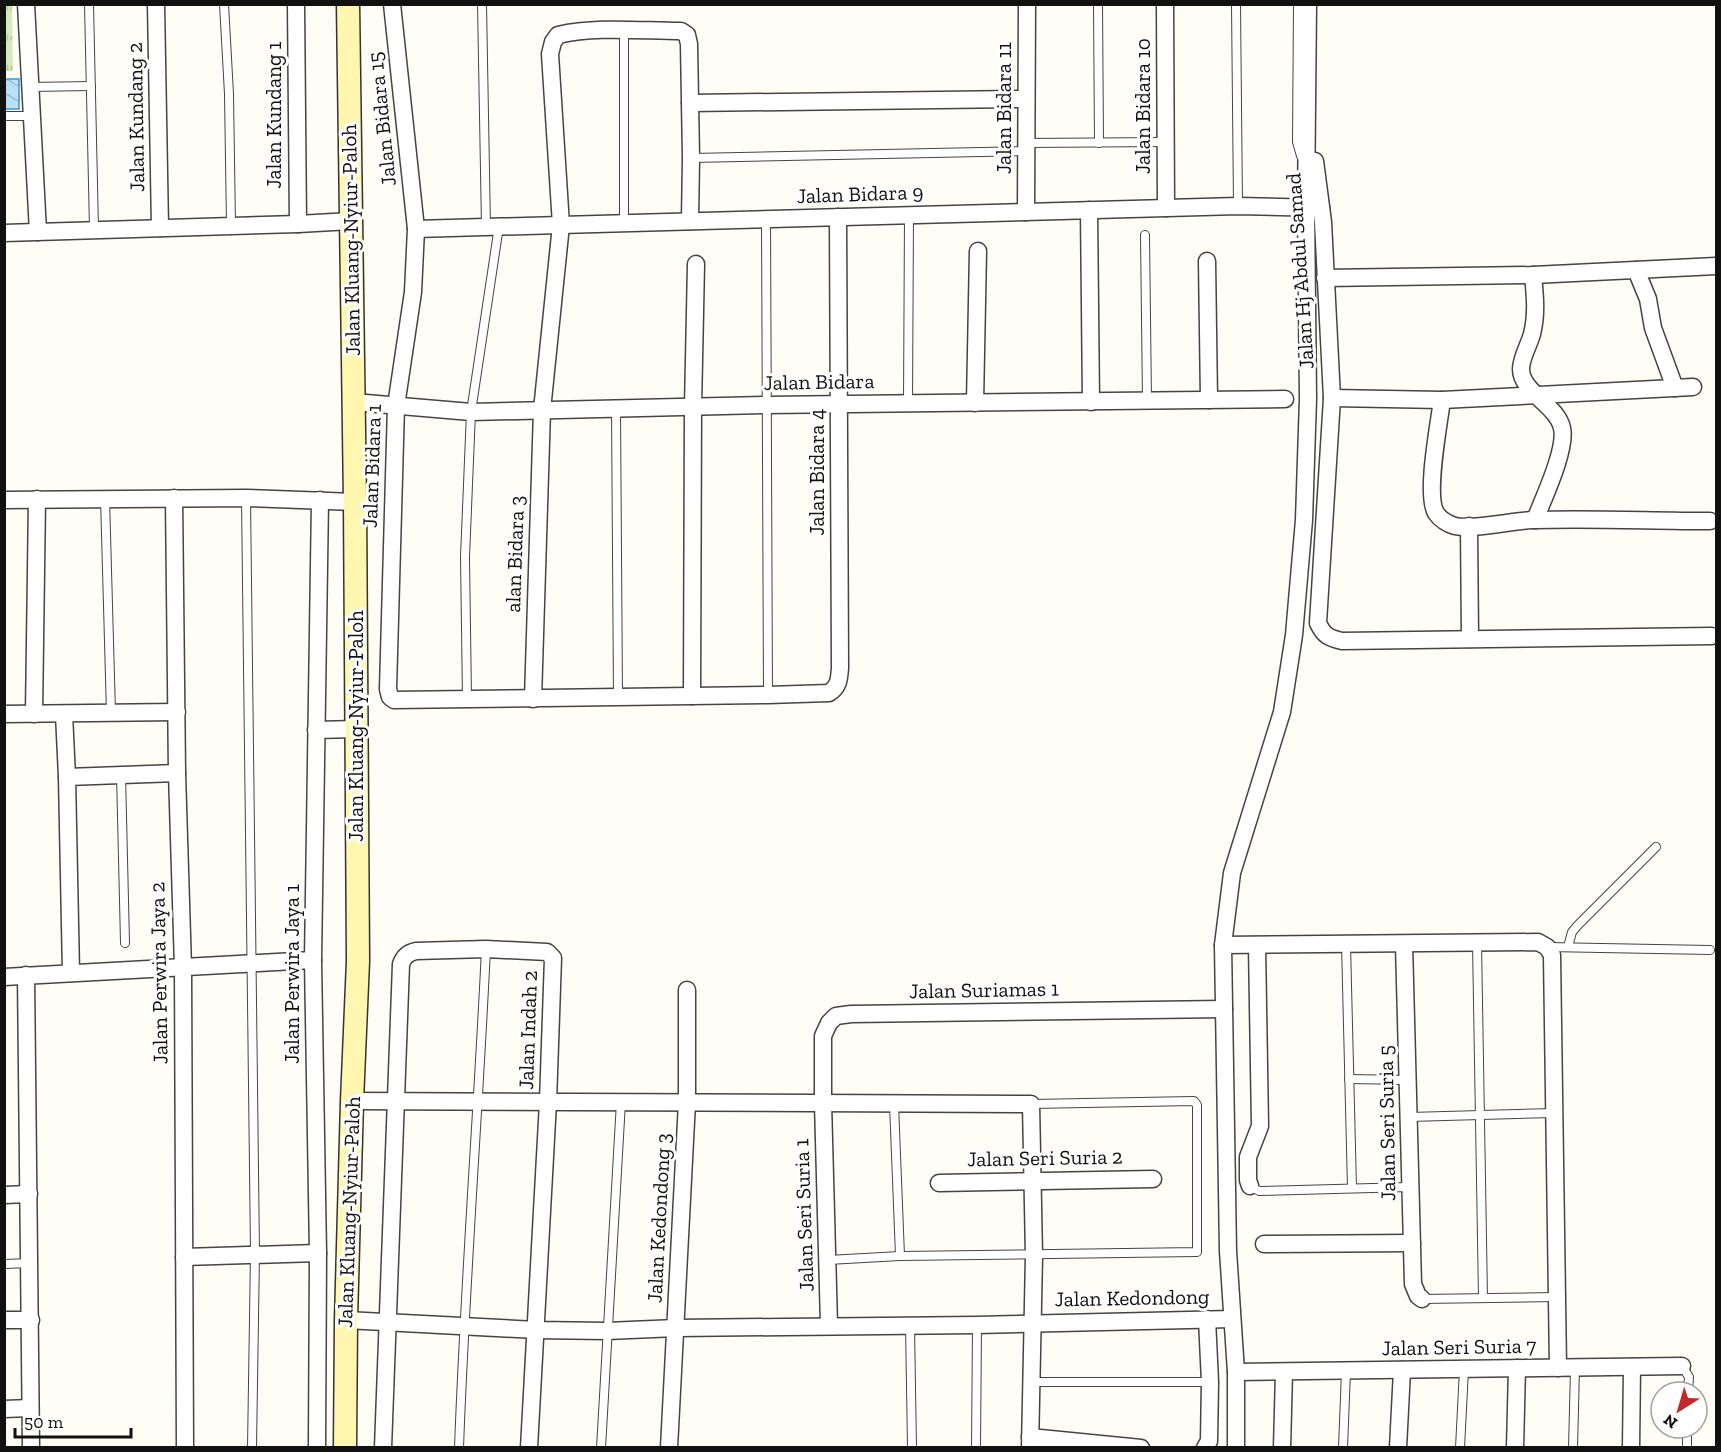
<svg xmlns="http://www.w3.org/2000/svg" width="1721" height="1452" font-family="'Zilla Slab',serif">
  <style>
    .park { fill: url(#park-tufts) }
    .water { fill: url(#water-waves); stroke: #3f96cf; stroke-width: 1.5 }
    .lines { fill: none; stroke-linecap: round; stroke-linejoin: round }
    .lane-casing { stroke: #444; stroke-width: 10 }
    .street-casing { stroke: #444; stroke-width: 19 }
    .secondary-casing { stroke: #333; stroke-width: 25 }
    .lane { stroke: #fff; stroke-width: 8 }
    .street { stroke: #fff; stroke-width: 16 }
    .secondary { stroke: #fff6b0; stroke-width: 22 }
    .labels { text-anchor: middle; stroke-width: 6; stroke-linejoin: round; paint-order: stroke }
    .street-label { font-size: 21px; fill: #111; stroke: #fff }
  </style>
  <defs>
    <pattern id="park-tufts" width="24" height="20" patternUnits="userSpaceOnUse" patternTransform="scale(1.5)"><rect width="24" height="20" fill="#d5ebbd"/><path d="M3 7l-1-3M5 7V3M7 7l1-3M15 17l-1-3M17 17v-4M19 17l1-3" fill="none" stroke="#b6c8a1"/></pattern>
    <pattern id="water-waves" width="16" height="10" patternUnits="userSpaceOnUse" patternTransform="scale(1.5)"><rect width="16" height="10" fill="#b9e0f7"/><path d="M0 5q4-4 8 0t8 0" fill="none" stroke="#9ebfd3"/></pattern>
  </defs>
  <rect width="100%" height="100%" fill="#fffdf5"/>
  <!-- park -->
  <path class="park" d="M4,5H12L13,71H5Z"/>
  <!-- water -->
  <rect class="water" x="5" y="79" width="14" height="30"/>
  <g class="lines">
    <!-- lane casing -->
    <g class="lane-casing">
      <g id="lane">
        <path d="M89,4L94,229"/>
        <path d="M224,4L229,94L231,226"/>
        <path d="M482,4L486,227"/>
        <path d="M1098,4L1099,143"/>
        <path d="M1236,4L1238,206"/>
        <path d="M1298,4L1297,142L1301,156"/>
        <path d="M30,87L91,86"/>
        <path d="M4,116H32"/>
        <path d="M1026,143L1166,142"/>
        <path d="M691,158L1026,151"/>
        <path d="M766,219L768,695"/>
        <path d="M624,223V30"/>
        <path d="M1145,235L1147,401"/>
        <path d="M908,404L909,215"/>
        <path d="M616,409L618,698"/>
        <path d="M105,498L111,713"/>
        <path d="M246,498L255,1253L252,1448"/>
        <path d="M467,699L465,557L471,412L499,226"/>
        <path d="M121,774L125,943"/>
        <path d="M1477,943L1483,1298"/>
        <path d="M1346,944L1352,1188"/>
        <path d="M1547,947L1710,950"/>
        <path d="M1568,947L1572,932L1578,925L1656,847"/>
        <path d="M1349,1079L1408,1080"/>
        <path d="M894,1104L900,1256"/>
        <path d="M1409,1117L1554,1113"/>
        <path d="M1250,1186L1259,1191L1410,1187"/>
        <path d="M828,1260L900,1256L1197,1252V1105L1194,1101L1031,1104"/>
        <path d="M4,1264L30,1263"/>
        <path d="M1422,1299L1557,1297"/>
        <path d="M910,1325L912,1448"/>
        <path d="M1682,1366L1689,1377L1688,1392"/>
        <path d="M1031,1382H1210"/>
        <path d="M459,1448C465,1281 478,1116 486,949"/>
        <path d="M601,1448L621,1102"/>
        <path d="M976,1448L977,1325"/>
        <path d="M1343,1448L1346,1371"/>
        <path d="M1460,1448L1464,1369"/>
        <path d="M1573,1448L1575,1368"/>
        <path d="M1687,1448V1428"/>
      </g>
    </g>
    <!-- street casing -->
    <g class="street-casing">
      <g id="street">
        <path d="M26,4L38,232"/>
        <path d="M156,4L160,228"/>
        <path d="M296,4L298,224"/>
        <path d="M392,4L416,229L413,292L396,406L388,689L390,697L394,700L768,695L829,693C839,687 839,679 840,668L838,217"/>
        <path d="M1165,4L1166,208"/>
        <path d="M690,103L1026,99"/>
        <path d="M1315,161L1323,222L1332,398L1318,623C1324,636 1329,638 1342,641L1712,636"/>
        <path d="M1089,210L1091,402"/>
        <path d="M1026,212L1027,4"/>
        <path d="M416,229L1238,206L1321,208"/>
        <path d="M4,233L298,224L351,221"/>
        <path d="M1207,261L1209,400"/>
        <path d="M1636,270L1648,299L1653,328L1675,388"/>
        <path d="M1533,275C1535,296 1537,314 1532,334C1529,345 1521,358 1521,369C1521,392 1557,405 1562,428C1567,449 1543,499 1535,520"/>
        <path d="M1325,278L1533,275L1716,266"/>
        <path d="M1332,398L1442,400L1693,387"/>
        <path d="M1442,400C1439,424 1425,495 1436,513C1440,519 1448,524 1455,526C1474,530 1511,521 1532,520C1591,518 1651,521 1710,521"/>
        <path d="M354,402L471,412L767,405L1285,399"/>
        <path d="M975,403L978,251"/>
        <path d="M174,498L177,773L183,967L185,1448"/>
        <path d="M4,500L246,498L355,502"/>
        <path d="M1469,526L1470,639"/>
        <path d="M692,696L693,407L696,264"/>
        <path d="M533,699L542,410L561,225L550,54L553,42L558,35C597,26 641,31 681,31L687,35L689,44L691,158L690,221"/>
        <path d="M4,714L177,712"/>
        <path d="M34,714L37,499"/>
        <path d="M64,714L67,777"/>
        <path d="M316,730L356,729"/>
        <path d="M1404,944L1413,1284L1418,1296L1422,1299"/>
        <path d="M1223,945L1538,942L1547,947L1552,955L1558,1368"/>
        <path d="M71,973L67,777L177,773"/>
        <path d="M26,975L31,1448"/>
        <path d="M4,977L313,960"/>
        <path d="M352,1101L1031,1104L1034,1256L1030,1448"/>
        <path d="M939,1183L1153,1179"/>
        <path d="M1250,1186L1248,1180V1157L1260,1126L1257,945"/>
        <path d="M4,1195L29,1194"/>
        <path d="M1264,1244L1412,1243"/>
        <path d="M184,1257L318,1253"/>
        <path d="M4,1320H31"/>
        <path d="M346,1320L536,1330L607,1331L676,1328L977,1325L1232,1319"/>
        <path d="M829,1325L823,1103V1036L829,1023L836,1016L851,1014L1224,1009"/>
        <path d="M1236,1372L1682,1366"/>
        <path d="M4,1409L30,1408"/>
        <path d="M1030,1437L1141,1448"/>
        <path d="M317,1448L318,1253L313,960L320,500"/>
        <path d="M383,1448L401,964C404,956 408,953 416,951L486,949L547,952L553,958L548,1102L529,1448"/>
        <path d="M669,1448L687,1102V990"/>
        <path d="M1205,1448L1209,1441L1210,1382L1207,1319"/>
        <path d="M1236,1448V1372L1228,1251L1223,945L1232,873L1282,712L1294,635L1304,520L1308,399L1306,208L1308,4"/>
        <path d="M1282,1448L1284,1372"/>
        <path d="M1398,1448L1402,1370"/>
        <path d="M1515,1448L1517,1368"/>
        <path d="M1631,1448L1632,1367"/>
      </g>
    </g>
    <!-- secondary casing -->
    <g class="secondary-casing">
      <path id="secondary" d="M345,1448L346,1320L352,1101L358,961L355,502L348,4"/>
    </g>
    <!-- lane -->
    <use href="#lane" class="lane"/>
    <!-- street -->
    <use href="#street" class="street"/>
    <!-- secondary -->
    <use href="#secondary" class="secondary"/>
  </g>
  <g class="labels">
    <!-- street labels -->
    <g class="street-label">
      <text transform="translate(1143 106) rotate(-90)" y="7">Jalan Bidara 10</text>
      <text transform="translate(1004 108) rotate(-90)" y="7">Jalan Bidara 11</text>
      <text transform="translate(274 115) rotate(-90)" y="7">Jalan Kundang 1</text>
      <text transform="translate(136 117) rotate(-91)" y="7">Jalan Kundang 2</text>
      <text transform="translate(382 119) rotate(-96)" y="7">Jalan Bidara 15</text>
      <text transform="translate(860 194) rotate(-2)" y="7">Jalan Bidara 9</text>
      <text transform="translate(351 240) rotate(-91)" y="7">Jalan Kluang-Nyiur-Paloh</text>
      <text transform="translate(1300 271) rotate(-94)" y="7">Jalan Hj Abdul Samad</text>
      <text transform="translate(819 382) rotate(-1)" y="7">Jalan Bidara</text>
      <text transform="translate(372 466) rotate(-88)" y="7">Jalan Bidara 1</text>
      <text transform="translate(817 472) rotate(-90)" y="7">Jalan Bidara 4</text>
      <text transform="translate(515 554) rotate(-88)" y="7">alan Bidara 3</text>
      <text transform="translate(356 726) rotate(-90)" y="7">Jalan Kluang-Nyiur-Paloh</text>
      <text transform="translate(159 973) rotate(-91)" y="7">Jalan Perwira Jaya 2</text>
      <text transform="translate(292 974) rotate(-90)" y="7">Jalan Perwira Jaya 1</text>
      <text transform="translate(984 990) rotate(-1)" y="7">Jalan Suriamas 1</text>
      <text transform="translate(528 1030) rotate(-88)" y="7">Jalan Indah 2</text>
      <text transform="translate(1387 1123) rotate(-91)" y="7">Jalan Seri Suria 5</text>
      <text transform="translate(1045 1158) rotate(-1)" y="7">Jalan Seri Suria 2</text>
      <text transform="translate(349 1212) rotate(-88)" y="7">Jalan Kluang-Nyiur-Paloh</text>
      <text transform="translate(804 1215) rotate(-92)" y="7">Jalan Seri Suria 1</text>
      <text transform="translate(659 1218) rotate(-87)" y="7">Jalan Kedondong 3</text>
      <text transform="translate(1132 1298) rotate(-1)" y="7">Jalan Kedondong</text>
      <text transform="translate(1459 1347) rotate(-1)" y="7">Jalan Seri Suria 7</text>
    </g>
  </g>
  <!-- border -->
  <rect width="1721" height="1452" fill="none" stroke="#111111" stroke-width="12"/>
  <!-- north arrow -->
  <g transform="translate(1679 1410) rotate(217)"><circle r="28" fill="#ffffff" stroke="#a0a0a0" stroke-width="1.5"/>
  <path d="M0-4.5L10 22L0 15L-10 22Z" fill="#c4262e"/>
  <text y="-9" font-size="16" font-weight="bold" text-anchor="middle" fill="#111111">N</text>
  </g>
  <!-- scale -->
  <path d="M15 1428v9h116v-9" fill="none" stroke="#111111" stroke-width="3"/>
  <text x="24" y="1428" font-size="18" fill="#111111" stroke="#ffffff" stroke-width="4.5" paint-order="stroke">50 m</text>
</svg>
